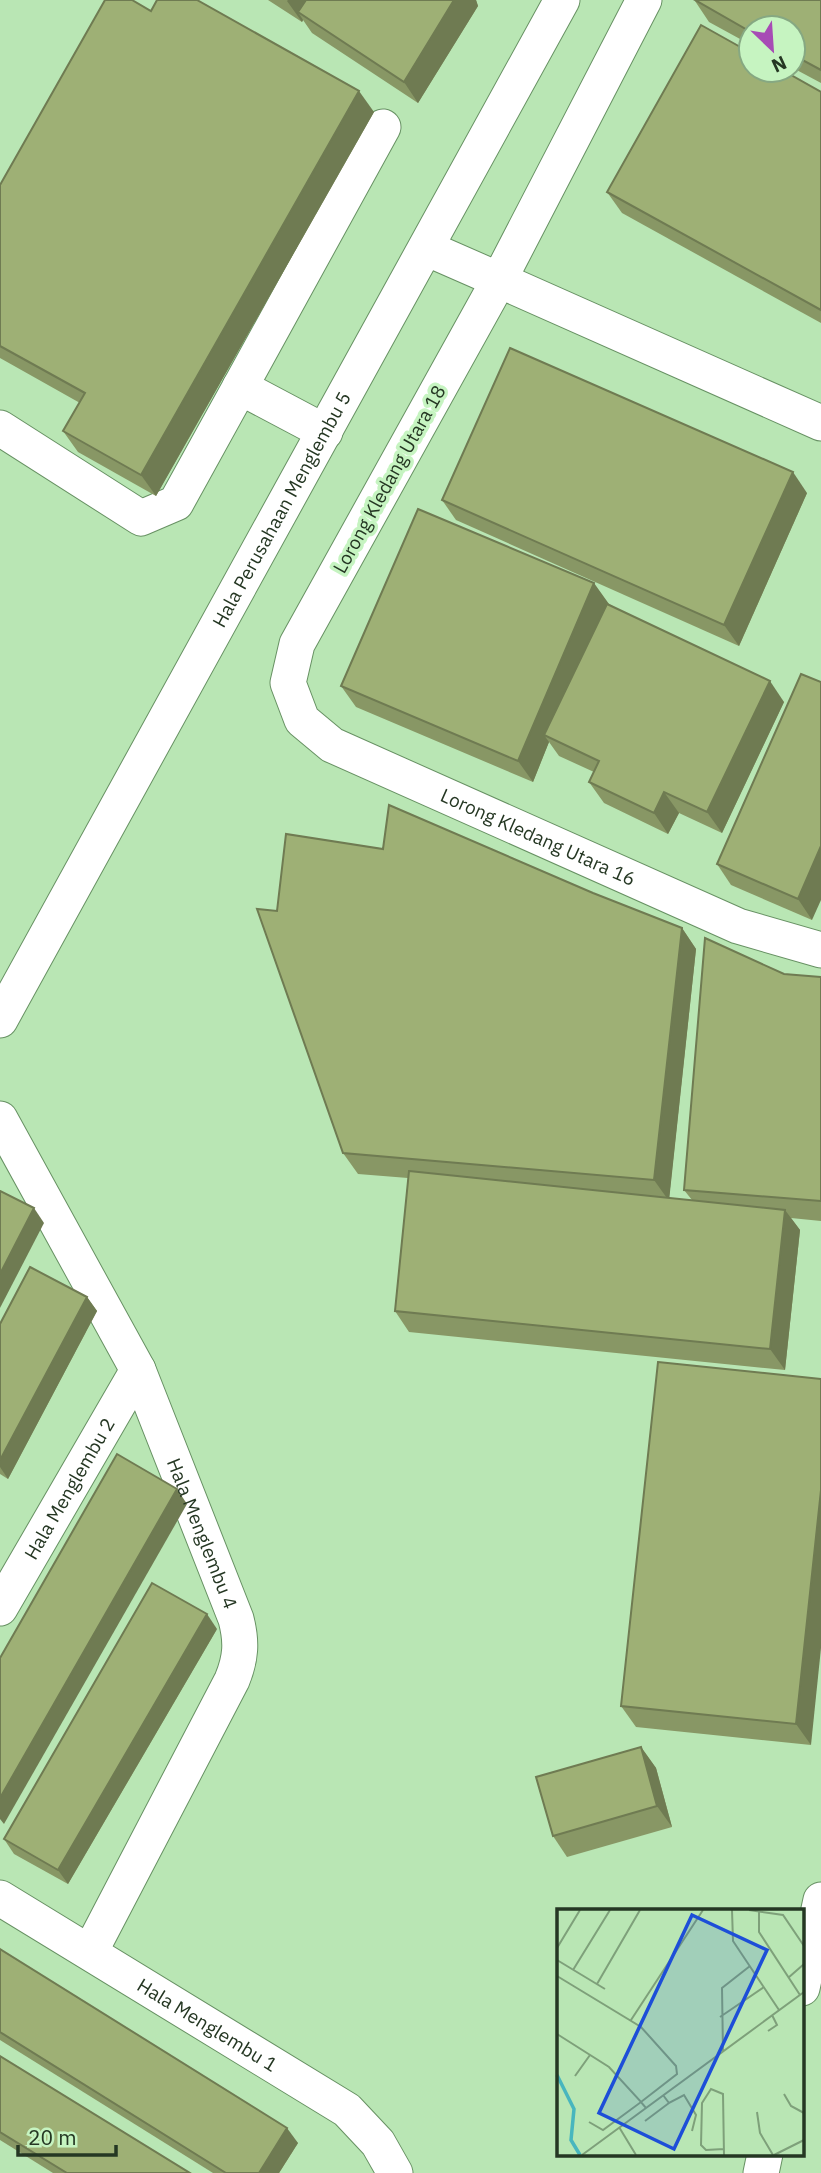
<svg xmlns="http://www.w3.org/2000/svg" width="821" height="2173" font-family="'IBM Plex Sans',sans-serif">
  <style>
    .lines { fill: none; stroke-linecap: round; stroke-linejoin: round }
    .minor-casing { stroke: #679163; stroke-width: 37 }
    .minor { stroke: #fff; stroke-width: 35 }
    .wall { fill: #889765 }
    .shaded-wall { fill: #6f7b52 }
    .building { fill: #9eb075; stroke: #6f7b52; stroke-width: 2 }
    .labels { text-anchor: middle; stroke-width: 7; stroke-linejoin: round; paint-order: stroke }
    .street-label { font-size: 19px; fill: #253723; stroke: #c6f4c1 }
    .inset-river { fill: none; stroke: #48b6be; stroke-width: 3.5 }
    .inset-road { fill: none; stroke: #7ea07a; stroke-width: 2 }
    .view { fill: #1d4ed8; fill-opacity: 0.15; stroke: #1d4ed8; stroke-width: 3.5 }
    .inset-edge { fill: none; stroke: #253723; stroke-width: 3.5 }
  </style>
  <rect width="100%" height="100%" fill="#b9e6b4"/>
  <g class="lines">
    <!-- minor casing -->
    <g class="minor-casing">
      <g id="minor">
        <path d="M426,248L499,280L644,0"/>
        <path d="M240,387L383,127"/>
        <path id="s1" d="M821,423L499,280L297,644L288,683L302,720L332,745L738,926L821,950"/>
        <path d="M0,428L141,518L176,503L240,387L325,432"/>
        <path id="s2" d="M0,1020L562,0"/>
        <path id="s3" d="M0,1119L138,1370L236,1619C242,1642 241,1658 232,1680L90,1952"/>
        <path id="s4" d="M0,1608L138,1370"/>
        <path id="s5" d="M0,1898L347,2110L378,2143L395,2173"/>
        <path d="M802,1988L821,1900"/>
        <path d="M761,2173L765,2154"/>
      </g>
    </g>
    <!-- minor -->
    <use href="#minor" class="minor"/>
  </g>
  <!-- wall -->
  <g class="wall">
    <path d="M268,0H476L478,6L418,103L312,33L303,20L302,22Z"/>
    <path d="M821,0V83L793,68V28H751V45L709,22L695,1Z"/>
    <path d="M151,11L374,112L156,496L78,452L63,431L80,403L0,358V185Z"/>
    <path d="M821,92V323L622,213L607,192Z"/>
    <path d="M807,493L739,646L456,520L442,500Z"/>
    <path d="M609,604L784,702L722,833L679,813L668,834L604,803L589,782L594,772L559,756L549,742L533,782L356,707L341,686Z"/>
    <path d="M801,674L812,920L731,885L717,864Z"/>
    <path d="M593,893L682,928L696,949L669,1198L692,1200L684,1190L784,974L821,977V1221L791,1218L800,1230L785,1370L409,1332L395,1311L408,1178L358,1174L343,1153L277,911Z"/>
    <path d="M87,1297L97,1311L8,1479L0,1474V1324Z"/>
    <path d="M658,1362L811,1745L636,1727L621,1706Z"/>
    <path d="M217,1629L68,1884L14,1854L4,1839Z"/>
    <path d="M641,1747L656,1768L672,1827L567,1857L553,1836Z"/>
    <path d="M0,1949L298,2143L279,2173H213L0,2040Z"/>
    <path d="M0,2056L190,2173H53L0,2140Z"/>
  </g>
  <!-- shaded-wall -->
  <g class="shaded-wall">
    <path d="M288,0H316L298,12L303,20L302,22L287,1Z"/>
    <path d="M454,0H476L478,6L418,103L404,82Z"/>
    <path d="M359,91L374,112L156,496L141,475Z"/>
    <path d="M793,472L807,493L739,646L724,625Z"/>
    <path d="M594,583L609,604L551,738L544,735L549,742L533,782L518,761Z"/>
    <path d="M770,681L784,702L722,833L707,812Z"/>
    <path d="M664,792L679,813L668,834L654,813Z"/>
    <path d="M821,846V900L812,920L798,899Z"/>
    <path d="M682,928L696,949L669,1201L654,1180Z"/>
    <path d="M34,1208L44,1223L0,1308V1274Z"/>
    <path d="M785,1210L800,1230L785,1370L770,1349Z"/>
    <path d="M87,1297L97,1311L8,1479L0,1467V1460Z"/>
    <path d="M177,1489L187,1504L4,1824L0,1819V1798Z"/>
    <path d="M821,1490V1648L811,1745L796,1724Z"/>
    <path d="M207,1614L217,1629L68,1884L58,1870Z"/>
    <path d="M641,1747L656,1768L672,1827L657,1806Z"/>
    <path d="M287,2128L298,2143L279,2173H259Z"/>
  </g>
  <!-- building -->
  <g class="building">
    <path d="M105,0H132L151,11L157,0H197L359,91L141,475L63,431L85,393L0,346V185Z"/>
    <path d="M306,0H454L404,82L298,12Z"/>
    <path d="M695,0H821V70L793,55V28H751V32Z"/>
    <path d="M701,25L751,53V70H782L821,92V310L607,192Z"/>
    <path d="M510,348L793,472L724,625L442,500Z"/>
    <path d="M418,509L594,583L518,761L341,686Z"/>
    <path d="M607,604L770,681L707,812L664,792L654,813L589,782L599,761L544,735Z"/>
    <path d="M801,674L821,682V846L798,899L717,864Z"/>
    <path d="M389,805L593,893L682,928L654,1180L343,1153L257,909L277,911L286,834L383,849Z"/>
    <path d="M705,938L784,974L821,977V1201L684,1190Z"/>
    <path d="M409,1171L785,1210L770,1349L395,1311Z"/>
    <path d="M0,1191L34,1208L0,1274Z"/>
    <path d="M30,1267L87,1297L0,1460V1324Z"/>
    <path d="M658,1362L821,1379V1490L796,1724L621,1706Z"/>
    <path d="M117,1454L177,1489L0,1798V1658Z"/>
    <path d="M152,1583L207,1614L58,1870L4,1839Z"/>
    <path d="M641,1747L657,1806L553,1836L536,1777Z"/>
    <path d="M0,1949L287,2128L259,2173H226L0,2032Z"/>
    <path d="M0,2056L190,2173H67L0,2132Z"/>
  </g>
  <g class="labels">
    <!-- street labels -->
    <g class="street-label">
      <text transform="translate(389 479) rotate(-61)" y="7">Lorong Kledang Utara 18</text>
      <text dy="7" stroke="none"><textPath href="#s2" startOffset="583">Hala Perusahaan Menglembu 5</textPath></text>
      <text dy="7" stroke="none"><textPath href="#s1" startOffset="1113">Lorong Kledang Utara 16</textPath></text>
      <text dy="7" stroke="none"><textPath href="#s4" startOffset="138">Hala Menglembu 2</textPath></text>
      <text dy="7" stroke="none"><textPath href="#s3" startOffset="462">Hala Menglembu 4</textPath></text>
      <text dy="7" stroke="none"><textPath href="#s5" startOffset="243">Hala Menglembu 1</textPath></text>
    </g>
  </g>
  <!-- overview -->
  <g transform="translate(557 1909)">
    <rect width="247" height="247" fill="#b9e6b4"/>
    <path class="inset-river" d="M0,166L17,200L14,231L23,246"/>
    <path class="inset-road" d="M175,1L176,32L222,101M192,1L226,6L247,37M202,2V23L243,86M0,39L23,1M0,51L48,80M16,61L53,1M0,67L84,118L119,157L120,165L84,193L52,158L0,125M231,69L247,55M40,75L83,1M163,108L207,78M74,111L146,1M211,122L220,116L215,106M166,143L165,79L193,57M18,167L33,146M227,185L234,197L247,204M106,186L112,194L127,186L139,206L135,222M200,203L203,224L216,246M88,212L112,194M32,213L46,221L84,193L89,199M62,218L79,246M167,240L149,241L144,236L145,194L154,180L166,185L167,246M25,246L247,83M217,246L247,231"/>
    <path class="view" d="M135,6L210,41L117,240L42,204Z"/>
    <rect width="247" height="247" class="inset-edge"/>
  </g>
  <!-- north arrow -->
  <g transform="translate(772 49) rotate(155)"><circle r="33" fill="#c6f4c1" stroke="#86a882" stroke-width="2"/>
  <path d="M0-5L12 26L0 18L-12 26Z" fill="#a74bb5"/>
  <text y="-10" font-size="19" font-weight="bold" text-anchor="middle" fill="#253723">N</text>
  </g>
  <!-- scale -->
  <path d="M18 2145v10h98v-10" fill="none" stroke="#253723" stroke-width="3.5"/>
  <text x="28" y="2145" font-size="21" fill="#253723" stroke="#c6f4c1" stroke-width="5" paint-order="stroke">20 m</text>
</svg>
